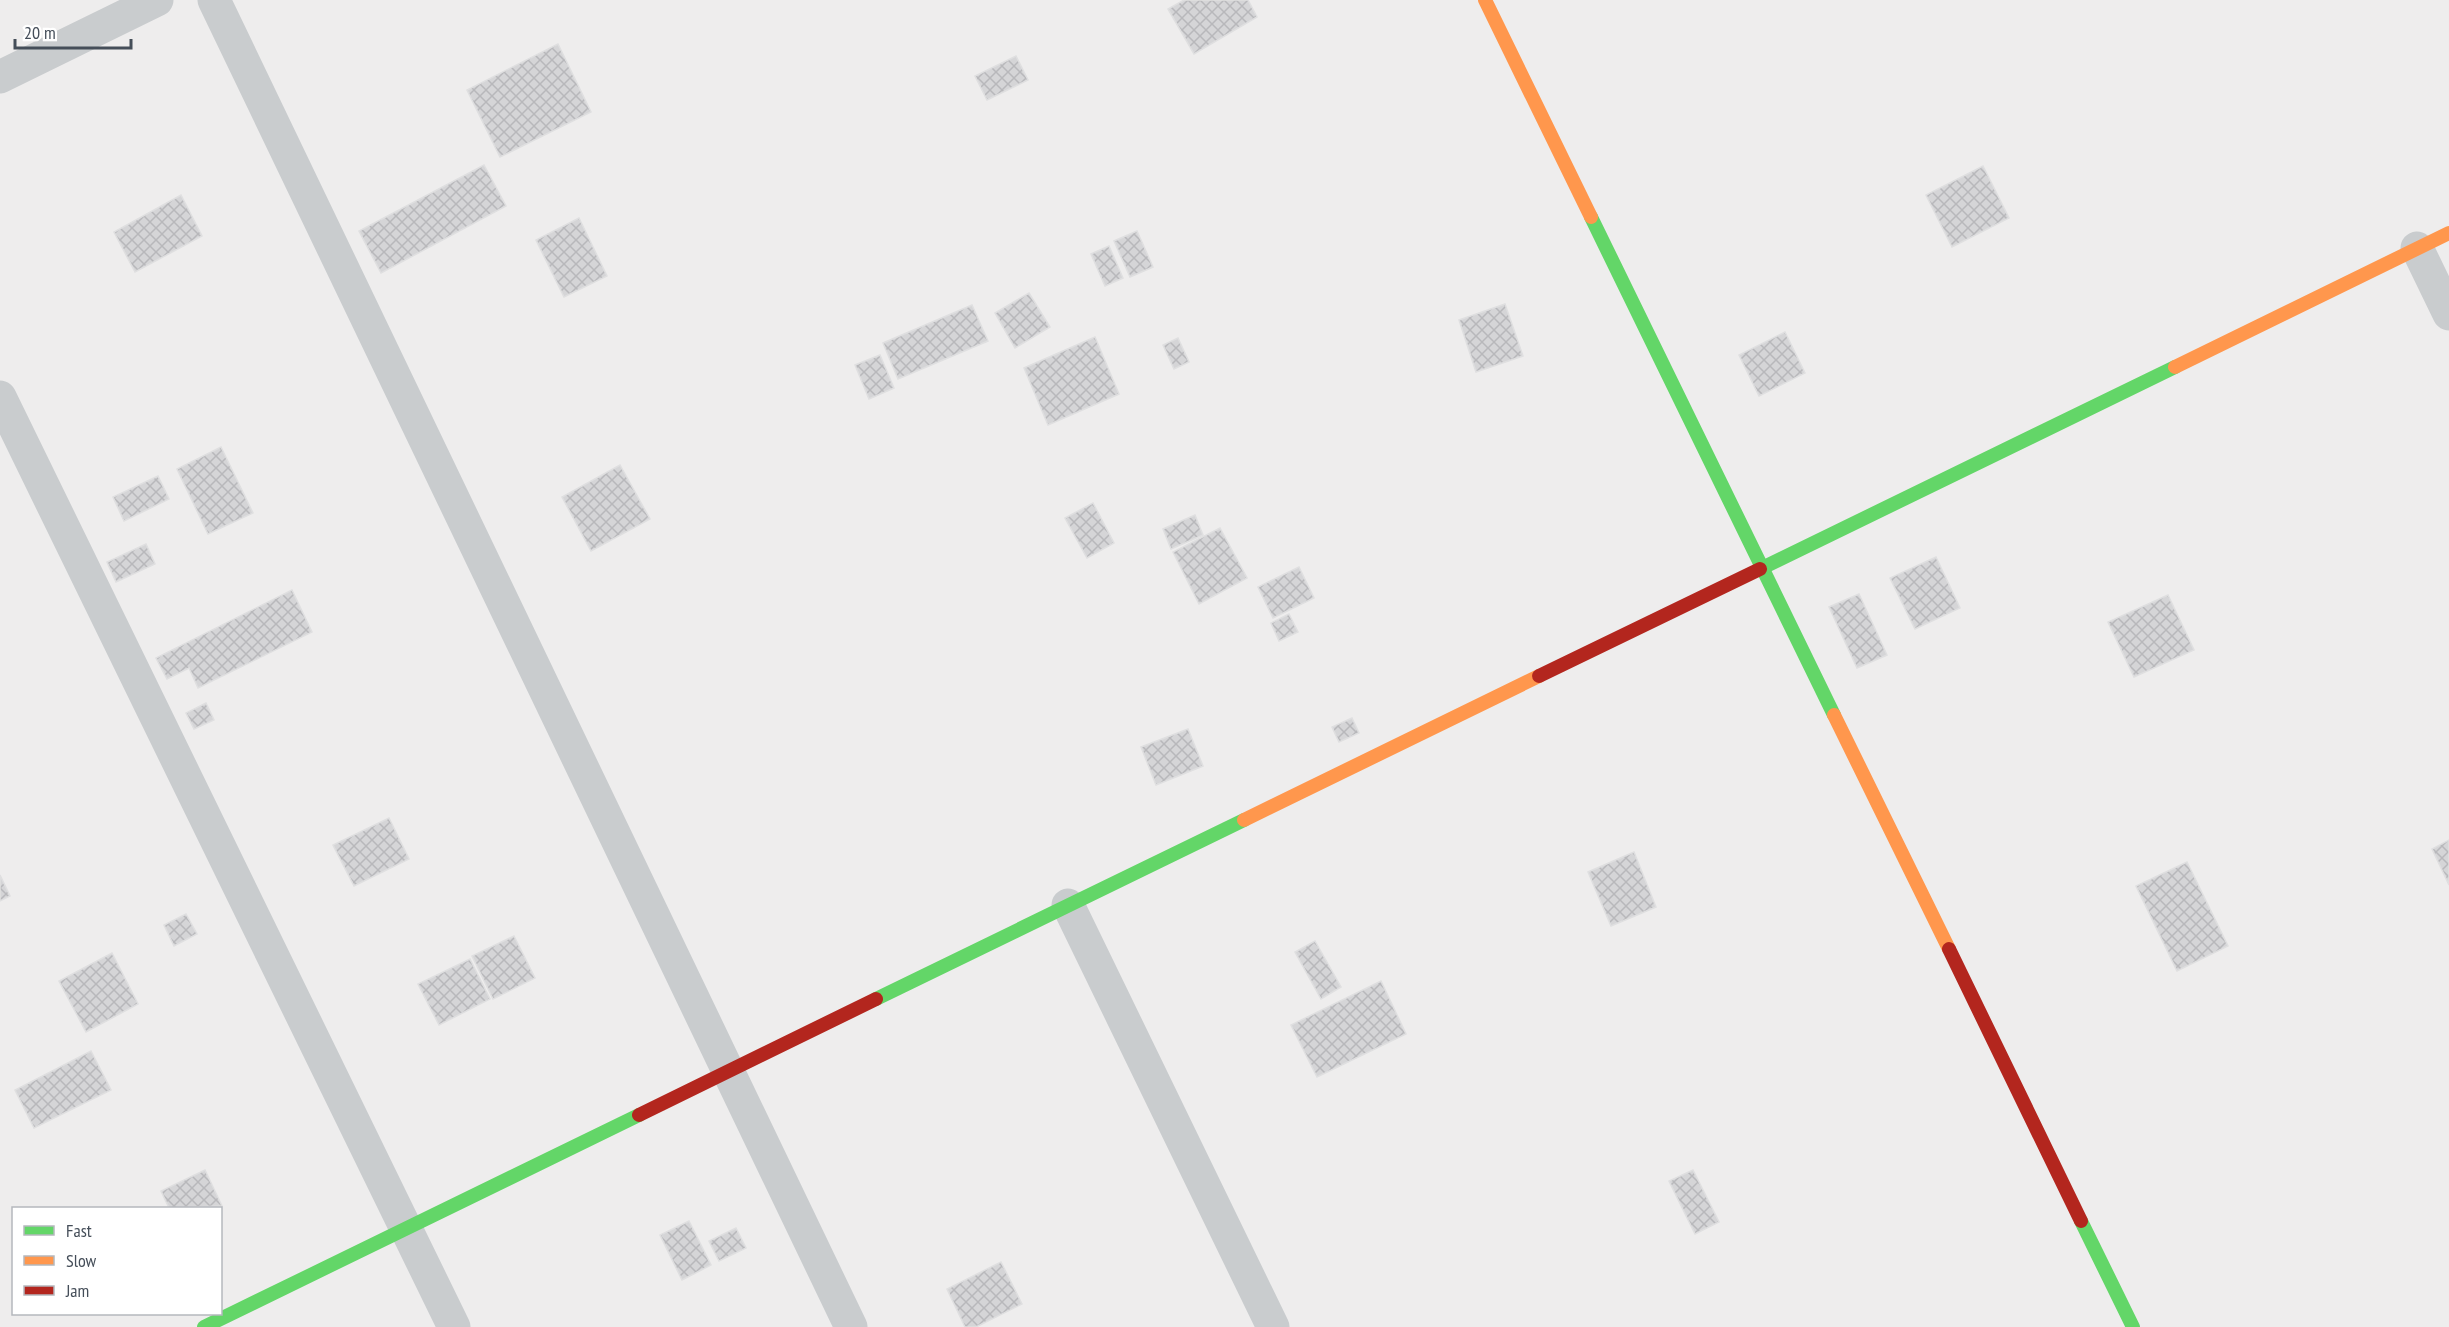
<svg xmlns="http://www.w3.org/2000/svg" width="2449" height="1327" font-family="'PT Sans Narrow',sans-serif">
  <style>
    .building { fill: url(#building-cross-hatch); stroke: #dfdfe0; stroke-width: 1.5 }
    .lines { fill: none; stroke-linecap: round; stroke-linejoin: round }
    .street { stroke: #c9ccce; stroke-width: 33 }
    .fast { stroke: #63d668; stroke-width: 14 }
    .slow { stroke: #ff974d; stroke-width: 14 }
    .jam { stroke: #b3261e; stroke-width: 14 }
  </style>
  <defs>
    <pattern id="building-cross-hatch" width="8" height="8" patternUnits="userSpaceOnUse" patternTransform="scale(1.5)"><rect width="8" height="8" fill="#d5d5d7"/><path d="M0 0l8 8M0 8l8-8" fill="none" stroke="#b8b8bb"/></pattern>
  </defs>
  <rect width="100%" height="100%" fill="#eeeded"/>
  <!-- building -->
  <g class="building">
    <path d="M1184,0H1248L1257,17L1194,54L1168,9Z"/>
    <path d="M558,44L591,112L500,157L467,90Z"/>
    <path d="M1016,56L1028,80L987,100L975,76Z"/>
    <path d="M484,165L506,206L381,273L359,231Z"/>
    <path d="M1983,166L2009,218L1952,247L1926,195Z"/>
    <path d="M181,195L202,236L135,272L114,232Z"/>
    <path d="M579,218L607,276L564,297L536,240Z"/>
    <path d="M1137,231L1153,267L1130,277L1114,241Z"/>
    <path d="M1109,246L1123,278L1105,286L1091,254Z"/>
    <path d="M1029,293L1050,327L1015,348L995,313Z"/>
    <path d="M1505,304L1523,356L1476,372L1459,320Z"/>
    <path d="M972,305L988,341L898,379L883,343Z"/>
    <path d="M1785,332L1805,373L1759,396L1739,355Z"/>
    <path d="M1095,337L1119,394L1048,425L1024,368Z"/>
    <path d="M1178,338L1189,362L1174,369L1163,345Z"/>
    <path d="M880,355L894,388L869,399L855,365Z"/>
    <path d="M221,447L253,513L208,534L177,469Z"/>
    <path d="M620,465L650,519L591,551L562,497Z"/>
    <path d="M158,476L169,499L124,521L113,497Z"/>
    <path d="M1093,503L1114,543L1087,558L1065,518Z"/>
    <path d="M1195,515L1203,535L1171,549L1163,529Z"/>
    <path d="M1220,528L1247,578L1199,604L1173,552Z"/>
    <path d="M146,544L155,564L116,582L107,562Z"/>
    <path d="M1936,557L1960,608L1915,629L1890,578Z"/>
    <path d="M1299,567L1314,598L1273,618L1258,587Z"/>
    <path d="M292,590L312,632L198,688L189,668L167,679L156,658Z"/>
    <path d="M1859,594L1887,655L1857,668L1829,607Z"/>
    <path d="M2168,595L2194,650L2134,677L2108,622Z"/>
    <path d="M1289,614L1298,632L1279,641L1271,623Z"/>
    <path d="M206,703L214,720L194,729L186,713Z"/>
    <path d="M1352,718L1359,733L1339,742L1332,727Z"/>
    <path d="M1188,729L1203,766L1156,785L1141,747Z"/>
    <path d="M389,818L409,859L354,886L333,845Z"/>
    <path d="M2449,840V885L2432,849Z"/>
    <path d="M1634,852L1656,907L1611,926L1588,872Z"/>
    <path d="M2187,862L2228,946L2177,971L2136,886Z"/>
    <path d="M0,875L10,896L0,901Z"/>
    <path d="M186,914L197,934L174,946L164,925Z"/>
    <path d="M514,936L535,978L493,999L472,956Z"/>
    <path d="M1315,941L1341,987L1321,999L1295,952Z"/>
    <path d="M112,953L138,1004L86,1032L59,981Z"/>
    <path d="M470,959L490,999L439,1025L418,984Z"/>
    <path d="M1381,981L1406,1034L1317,1077L1291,1025Z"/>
    <path d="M91,1051L111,1090L34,1128L15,1090Z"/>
    <path d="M205,1170L222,1206L169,1208L161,1191Z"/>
    <path d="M1693,1170L1719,1222L1695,1234L1669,1181Z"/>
    <path d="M689,1221L711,1265L682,1280L660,1235Z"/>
    <path d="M736,1228L746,1248L719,1261L709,1241Z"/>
    <path d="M1001,1262L1022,1304L976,1327H965L947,1289Z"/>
  </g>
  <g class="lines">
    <!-- street -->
    <g class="street">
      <path d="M214,0L851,1327"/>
      <path d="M0,77L157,0"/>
      <path d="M2417,248L2449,314"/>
      <path d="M0,397L454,1327"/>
      <path d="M1068,905L1273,1327"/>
    </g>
    <!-- fast -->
    <g class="fast">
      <path d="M1591,217L1834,715"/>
      <path d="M1760,569L2175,367"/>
      <path d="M876,999L1244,820"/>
      <path d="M2081,1221L2133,1327"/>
      <path d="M204,1327L639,1115"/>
    </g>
    <!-- slow -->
    <g class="slow">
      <path d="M1485,0L1591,217"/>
      <path d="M2175,367L2449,233"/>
      <path d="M1834,715L1949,949"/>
      <path d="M1244,820L1539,676"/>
    </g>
    <!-- jam -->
    <g class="jam">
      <path d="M1539,676L1760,569"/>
      <path d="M1949,949L2081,1221"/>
      <path d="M639,1115L876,999"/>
    </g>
  </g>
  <!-- legend -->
  <rect x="12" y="1207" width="210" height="108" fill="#ffffff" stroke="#b5b8bd" stroke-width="1.5"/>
  <rect x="24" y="1226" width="30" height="9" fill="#63d668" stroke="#b5b8bd" stroke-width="1.5"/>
  <text x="66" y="1237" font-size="18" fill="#454e59">Fast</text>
  <rect x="24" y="1256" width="30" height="9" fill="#ff974d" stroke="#b5b8bd" stroke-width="1.5"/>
  <text x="66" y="1267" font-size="18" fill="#454e59">Slow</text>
  <rect x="24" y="1286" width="30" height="9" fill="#b3261e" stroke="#b5b8bd" stroke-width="1.5"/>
  <text x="66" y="1297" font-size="18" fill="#454e59">Jam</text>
  <!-- scale -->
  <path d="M15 39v9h116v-9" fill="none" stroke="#454e59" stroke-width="3"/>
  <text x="24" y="39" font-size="18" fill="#454e59" stroke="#ffffff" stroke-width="4.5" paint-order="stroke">20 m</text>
</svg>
